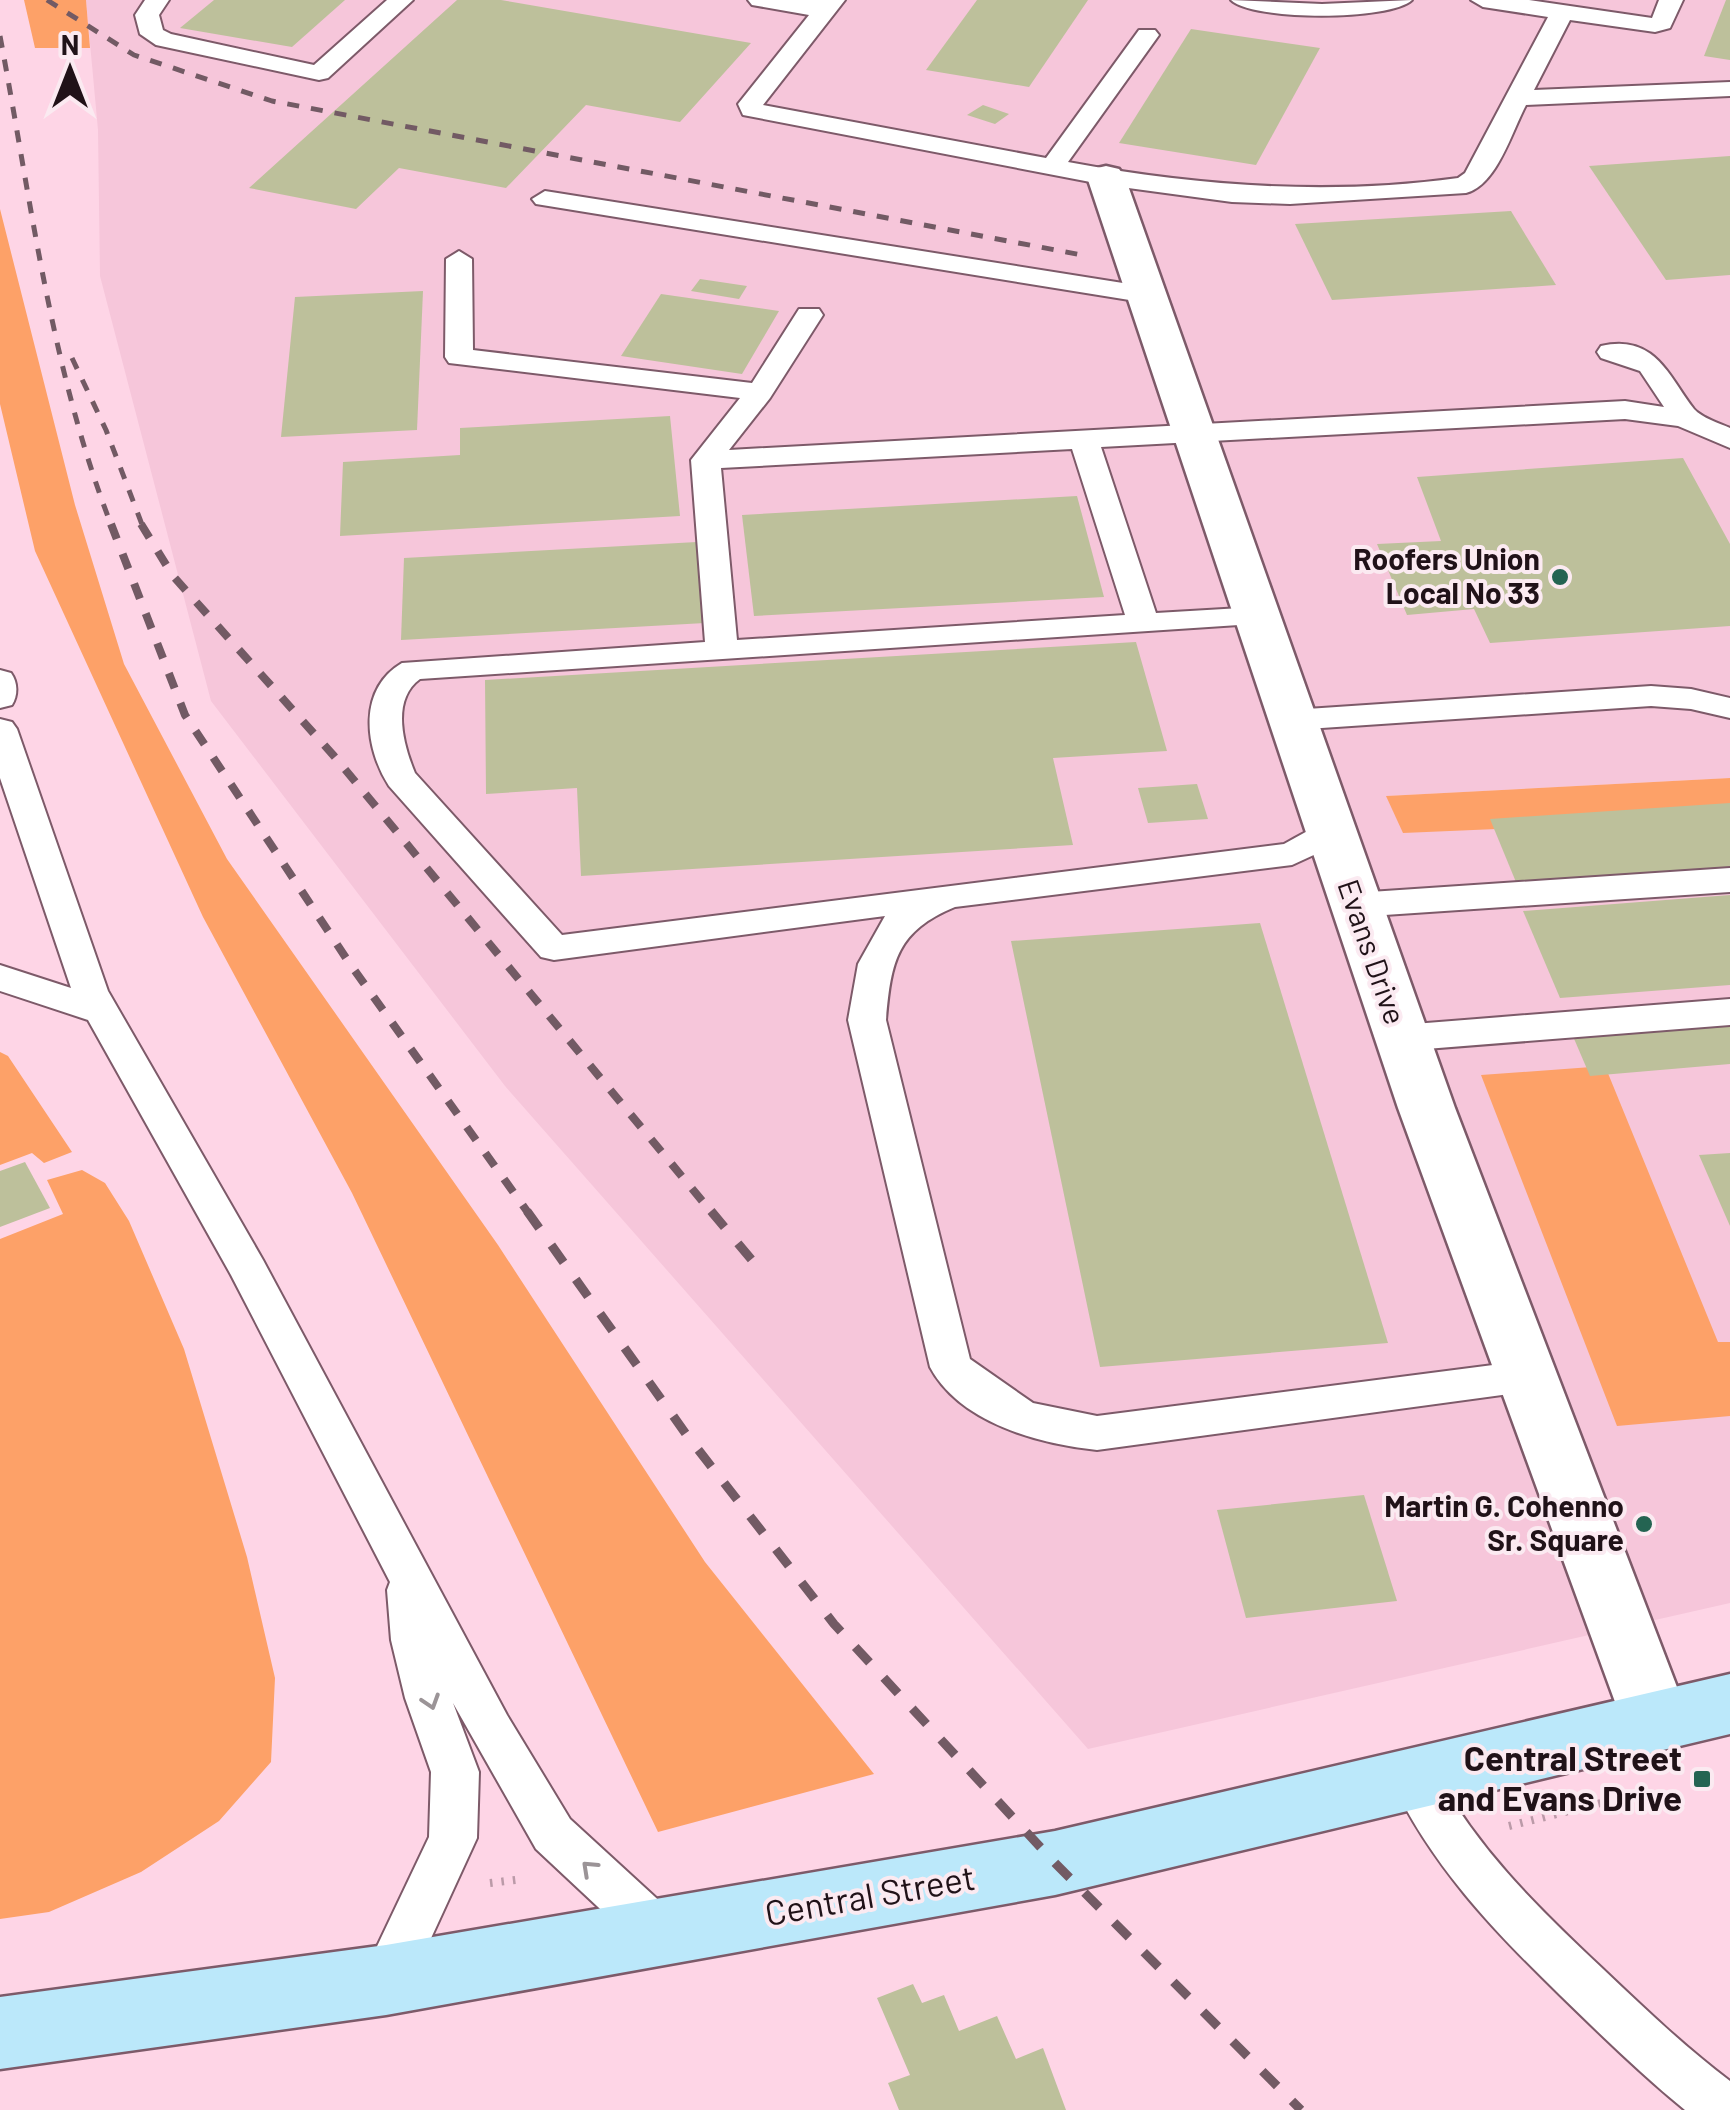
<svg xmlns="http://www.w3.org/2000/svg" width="1730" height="2110" font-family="Barlow,sans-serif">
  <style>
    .built { fill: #f6c6da }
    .green { fill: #fda168 }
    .building { fill: #bdc09b }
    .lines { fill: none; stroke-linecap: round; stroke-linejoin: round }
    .lane-casing { stroke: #7d5a69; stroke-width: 4 }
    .street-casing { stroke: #7d5a69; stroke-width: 5 }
    .secondary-casing { stroke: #7d5a69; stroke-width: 5 }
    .path { stroke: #bb9aa8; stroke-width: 8; stroke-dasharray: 2.5 9; stroke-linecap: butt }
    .lane { fill: #fff; fill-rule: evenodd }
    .street { fill: #fff; fill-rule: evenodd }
    .secondary { fill: #bbe8fa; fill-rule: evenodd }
    .rail-far2 { stroke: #725a64; stroke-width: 5; stroke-dasharray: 12 12; stroke-linecap: butt }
    .rail-far1 { stroke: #725a64; stroke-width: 8; stroke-dasharray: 16 16; stroke-linecap: butt }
    .rail { stroke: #725a64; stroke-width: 9; stroke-dasharray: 21 21; stroke-linecap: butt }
    .oneway { stroke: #9b9497 }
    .poi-dot { fill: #246452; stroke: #fbeaf1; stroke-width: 4 }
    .labels { text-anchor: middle; stroke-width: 8; stroke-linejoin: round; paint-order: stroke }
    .poi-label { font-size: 30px; font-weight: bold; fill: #201218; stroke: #fbeaf1; text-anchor: end }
    .street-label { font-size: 30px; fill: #201218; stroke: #fbeaf1 }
    .near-poi-label { font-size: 35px; font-weight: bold; fill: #201218; stroke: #fbeaf1; text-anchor: end }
    .near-street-label { font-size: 35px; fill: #201218; stroke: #fbeaf1 }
  </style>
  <rect width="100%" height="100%" fill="#fed5e6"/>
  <!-- built -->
  <path class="built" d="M86,0H1730V778L1386,796L1730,819V1603L1088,1749L505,1086L211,701L100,276L98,130Z"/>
  <!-- green -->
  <g class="green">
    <path d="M24,0H86L90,48H35Z"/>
    <path d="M0,209L75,505L124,664L227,859L498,1245L705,1562L874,1774L658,1832L352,1193L203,917L35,551L0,404Z"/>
    <path d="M1730,778V819L1403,833L1386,796Z"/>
    <path d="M0,1052L8,1056L72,1152L44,1163L32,1153L0,1165Z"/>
    <path d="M1605,1066L1718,1342H1730V1416L1617,1426L1481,1075Z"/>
    <path d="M82,1170L105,1183L129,1221L184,1349L247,1557L275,1678L271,1762L219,1821L141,1872L49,1912L0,1919V1239L63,1214L47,1180Z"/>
  </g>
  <!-- building -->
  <g class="building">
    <path d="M214,0H345L292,47L180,28Z"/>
    <path d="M457,0H501L751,43L680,122L586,105L506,188L399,168L356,209L249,188Z"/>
    <path d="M977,0H1088L1029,87L926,70Z"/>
    <path d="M1726,0H1730V60L1704,56Z"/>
    <path d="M1191,29L1320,48L1256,165L1119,143Z"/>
    <path d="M983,105L1009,114L995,124L967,115Z"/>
    <path d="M1730,156V275L1666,280L1589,166Z"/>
    <path d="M1511,211L1556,285L1332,300L1295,224Z"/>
    <path d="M700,279L747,286L739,299L691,291Z"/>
    <path d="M423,291L417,430L281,437L295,297Z"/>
    <path d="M661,294L779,311L742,374L621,356Z"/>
    <path d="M670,416L680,516L340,536L343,462L460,455V428Z"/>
    <path d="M1683,458L1730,544V626L1490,643L1474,609L1407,615L1377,544L1441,541L1417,477Z"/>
    <path d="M1077,496L1104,597L754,616L742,515Z"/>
    <path d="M697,542L705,623L401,640L404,558Z"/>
    <path d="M1136,642L1167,751L1053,758L1073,845L581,876L577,788L486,794L485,680Z"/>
    <path d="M1197,784L1208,819L1148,823L1138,788Z"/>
    <path d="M1730,803V873L1518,887L1490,819Z"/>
    <path d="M1730,895V985L1560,998L1523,911Z"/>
    <path d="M1260,923L1388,1343L1100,1367L1011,941Z"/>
    <path d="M1730,1021V1064L1590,1076L1572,1034Z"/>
    <path d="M1730,1153V1226L1699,1155Z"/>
    <path d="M25,1162L50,1208L0,1227V1171Z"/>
    <path d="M1364,1495L1397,1601L1246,1618L1217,1510Z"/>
    <path d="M913,1984L922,2003L944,1995L959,2031L997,2016L1016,2059L1043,2048L1066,2110H899L888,2083L910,2075L877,1998Z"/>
  </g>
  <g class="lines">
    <!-- lane casing -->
    <g class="lane-casing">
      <g id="lane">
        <path d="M145,0H169L159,15L163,30L171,34L314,65L387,0H413L328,78L319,80L156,45L140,34L135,15Z"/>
        <path d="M748,0H845L763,105L1046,158L1139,30H1155L1159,35L1068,162C1197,186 1328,196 1458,178L1465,173L1548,17L1483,7L1471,0H1529L1652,18L1659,0H1683L1670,28L1655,32L1570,20L1534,90L1730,82V96L1526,105C1512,131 1497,185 1466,193L1290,204L1232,202L1106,185L743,115L738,104L809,15L752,5Z"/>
        <path d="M1231,0L1322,4L1412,0C1390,21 1253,21 1231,0Z"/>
        <path d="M545,191L1148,287L1162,295L1148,303L536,204L532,199Z"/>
        <path d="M459,251L472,259L473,350L752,383L799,309H819L823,315L770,398L729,450L1625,401L1664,407L1640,371L1601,358L1597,352L1601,346C1655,333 1669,377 1694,409C1702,418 1719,423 1730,428V448L1678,426L1625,419L1101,447L1156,613L1258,607L1269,609L1274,616L1269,623L420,679C391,700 403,744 415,773L562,935L1284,844C1303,834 1321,820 1342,826L1347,834L1342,842L1292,865L955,907C897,931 891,961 886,1020L970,1359L1033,1403L1097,1416L1524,1361L1539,1366L1545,1378L1539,1390L1097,1450C1039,1444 960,1423 930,1367L848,1020L858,964L885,916L554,960L541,957L389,786C364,747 358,689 402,663L705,642L691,460L740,398L449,363L445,357L446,259ZM1072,449L1125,615L737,640L721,468Z"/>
        <path d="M0,670L11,673C18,683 18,695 12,705L0,708Z"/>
        <path d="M1651,686L1691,689L1730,698V718L1691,709L1651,706L1292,730L1280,727L1276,720L1280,713L1292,710Z"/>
        <path d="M0,719L12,722L17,729L108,991L263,1260L507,1715L570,1819L678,1918L686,1934L678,1950L661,1957L644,1950L536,1849L453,1703L479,1772L477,1838L404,1997L386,2004L368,1997L361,1980L429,1837L431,1772L405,1698L391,1640L387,1590L390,1582L231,1275L88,1020L0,991V965L71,988L0,778Z"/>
        <path d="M1730,868V892L1355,917L1342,913L1337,905L1342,897L1355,893Z"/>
        <path d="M1730,999V1025L1401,1051L1388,1047L1382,1038L1388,1029L1401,1025Z"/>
        <path d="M1414,1757L1431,1763C1473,1845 1536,1906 1603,1969C1644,2008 1685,2047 1730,2081V2110H1685C1641,2074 1601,2035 1560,1995C1492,1929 1431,1865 1390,1778L1397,1763Z"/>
      </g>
    </g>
    <!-- street casing -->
    <g class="street-casing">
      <path id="street" d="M1106,166L1119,169L1125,177L1455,1108L1690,1721L1680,1742L1656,1751L1632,1742L1622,1721L1398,1108L1087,177L1093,169Z"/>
    </g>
    <!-- secondary casing -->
    <g class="secondary-casing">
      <path id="secondary" d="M1730,1674V1734L1055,1895L386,2015L0,2069V1997L386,1945L1055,1831Z"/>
    </g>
    <!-- path -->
    <g class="path">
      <path d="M1509,1826L1613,1800"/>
      <path d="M490,1883L523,1879"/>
    </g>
    <!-- lane -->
    <use href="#lane" class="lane"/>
    <!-- street -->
    <use href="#street" class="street"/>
    <!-- secondary -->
    <use href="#secondary" class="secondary"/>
    <!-- rail-far2 -->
    <g class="rail-far2">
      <path d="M47,0L134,55L272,101L1087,256"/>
      <path d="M0,36C31,200 51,371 112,527"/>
      <path d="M72,358L106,430L143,527"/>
    </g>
    <!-- rail-far1 -->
    <g class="rail-far1">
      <path d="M111,524L185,715L350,964L529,1214"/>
      <path d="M141,524L173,576L334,756L713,1214"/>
    </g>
    <!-- rail -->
    <g class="rail">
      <path d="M527,1211L686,1434L834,1624L1055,1863L1301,2110"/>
      <path d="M711,1211L756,1265"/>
    </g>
  </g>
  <!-- one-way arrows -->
  <defs><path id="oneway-chevron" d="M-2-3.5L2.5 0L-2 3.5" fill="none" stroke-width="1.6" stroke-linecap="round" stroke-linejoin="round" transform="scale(2.5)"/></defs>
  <g class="oneway">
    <use href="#oneway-chevron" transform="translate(431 1702) rotate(72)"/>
    <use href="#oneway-chevron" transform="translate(589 1868) rotate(-137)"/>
  </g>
  <!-- markers -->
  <g class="poi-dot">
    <circle cx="1560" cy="577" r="10"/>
    <circle cx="1644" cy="1524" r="10"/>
    <rect x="1692" y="1769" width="20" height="20" rx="5"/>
  </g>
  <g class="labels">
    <!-- poi labels -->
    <g class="poi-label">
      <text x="1540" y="570">Roofers Union<tspan x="1540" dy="34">Local No 33</tspan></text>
      <text x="1624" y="1517">Martin G. Cohenno<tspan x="1624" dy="34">Sr. Square</tspan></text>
    </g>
    <!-- street labels -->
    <g class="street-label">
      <text transform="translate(1371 952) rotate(71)" y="10">Evans Drive</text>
    </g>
    <!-- near-poi labels -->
    <g class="near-poi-label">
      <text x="1682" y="1771">Central Street<tspan x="1682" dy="40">and Evans Drive</tspan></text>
    </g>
    <!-- near-street labels -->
    <g class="near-street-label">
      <text transform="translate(870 1896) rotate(-10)" y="12">Central Street</text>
    </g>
  </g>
  <!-- north arrow -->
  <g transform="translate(70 70)" stroke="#fbeaf1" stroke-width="8" paint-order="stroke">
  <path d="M0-8L18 38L0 25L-18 38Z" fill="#201218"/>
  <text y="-15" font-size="28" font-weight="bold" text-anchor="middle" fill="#201218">N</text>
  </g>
</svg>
